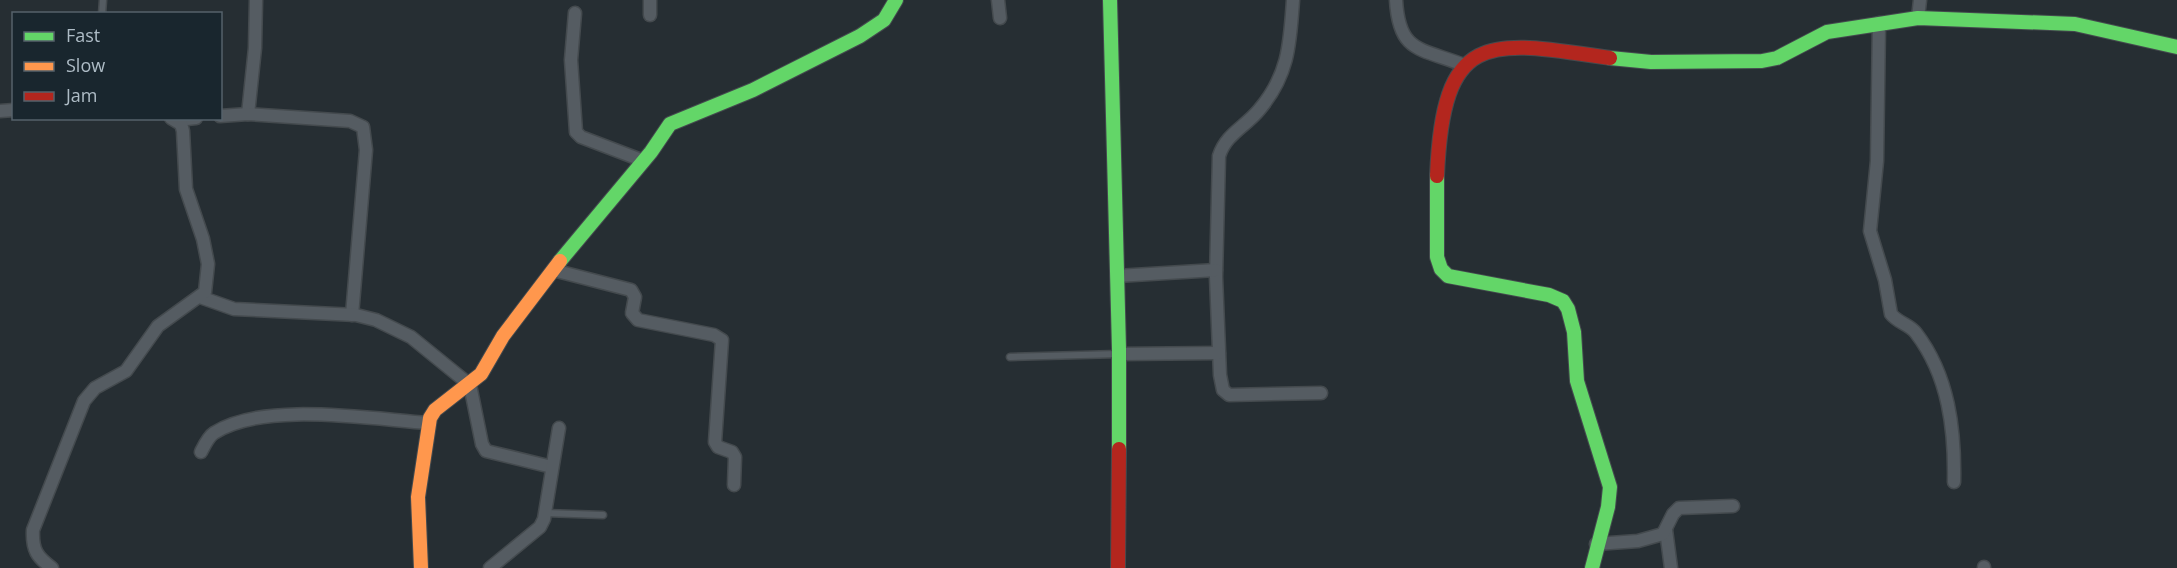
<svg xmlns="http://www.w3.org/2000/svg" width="2177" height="568" font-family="'Open Sans',sans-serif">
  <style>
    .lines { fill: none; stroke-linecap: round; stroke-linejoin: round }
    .lane-casing { stroke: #444a4e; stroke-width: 9 }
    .street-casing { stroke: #444a4e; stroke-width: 15 }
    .fast-casing { stroke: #444a4e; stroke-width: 16 }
    .slow-casing { stroke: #444a4e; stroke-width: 16 }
    .jam-casing { stroke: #444a4e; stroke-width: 16 }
    .lane { stroke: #555c62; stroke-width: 6 }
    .street { stroke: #555c62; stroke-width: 12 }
    .fast { stroke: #63d668; stroke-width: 14 }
    .slow { stroke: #ff974d; stroke-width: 14 }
    .jam { stroke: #b3261e; stroke-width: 14 }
  </style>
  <rect width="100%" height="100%" fill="#262e33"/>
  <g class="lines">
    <!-- lane casing -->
    <g class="lane-casing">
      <g id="lane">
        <path d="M102,14L103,0"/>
        <path d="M1010,357L1118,354"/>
        <path d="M545,513L603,515"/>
      </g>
    </g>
    <!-- street casing -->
    <g class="street-casing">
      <g id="street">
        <path d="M650,0V15"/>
        <path d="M998,0L1000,18"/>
        <path d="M1293,0C1290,43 1289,75 1259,110C1245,127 1226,134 1219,156L1216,277L1220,375L1223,390L1229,395L1321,393"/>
        <path d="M1396,0C1399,53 1420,48 1464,65"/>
        <path d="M575,13L571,60L576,132L581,137L644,161"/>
        <path d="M1918,18L1920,0"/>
        <path d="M1879,23L1877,161L1870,231L1885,280L1891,314C1898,323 1909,324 1916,333C1949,376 1955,430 1954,482"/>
        <path d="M0,111L14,110"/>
        <path d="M248,114L255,48L256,0"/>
        <path d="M220,116L248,114L350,121L363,127L366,150L352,315"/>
        <path d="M177,120L196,118"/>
        <path d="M553,270L631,290L635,297L632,313L638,320L714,335L722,340L715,442L718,447L732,452L735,457L734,485"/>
        <path d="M1117,276L1216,270"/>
        <path d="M200,297L234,309L356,315L376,320L411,337L470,385L482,444L486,451L552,467"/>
        <path d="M1119,354L1219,353"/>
        <path d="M201,452C204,446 208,437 214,433C263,401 370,419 428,423"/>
        <path d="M1666,530L1671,568"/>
        <path d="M1596,544L1638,541L1663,534L1673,514L1679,508L1733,506"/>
        <path d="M52,568C37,557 32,550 33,530L84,401L95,388L126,371L158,326L205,292L208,264L203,239L186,189L183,131L181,124L171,118"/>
        <path d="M490,568L540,527L544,519L559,428"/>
        <path d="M1984,568V567"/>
      </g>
    </g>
    <!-- fast casing -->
    <g class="fast-casing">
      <g id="fast">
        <path d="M1110,0L1119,349V449"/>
        <path d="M1610,58L1651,62L1762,61L1777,58L1827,32L1918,18L2075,24L2177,47"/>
        <path d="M1437,176V257L1441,269L1448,276L1549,295L1563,301L1568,309L1574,332L1577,381L1610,487L1608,507L1592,568"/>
        <path d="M560,261L651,152L670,124L753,90L860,36L884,20L896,0"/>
      </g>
    </g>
    <!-- slow casing -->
    <g class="slow-casing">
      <path id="slow" d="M421,568L418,497L430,418L435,410L481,374L503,336L560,261"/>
    </g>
    <!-- jam casing -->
    <g class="jam-casing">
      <g id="jam">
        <path d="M1437,176C1443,31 1486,39 1610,58"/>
        <path d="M1118,568L1119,449"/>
      </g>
    </g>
    <!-- lane -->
    <use href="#lane" class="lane"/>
    <!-- street -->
    <use href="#street" class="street"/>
    <!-- fast -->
    <use href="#fast" class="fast"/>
    <!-- slow -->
    <use href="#slow" class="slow"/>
    <!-- jam -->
    <use href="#jam" class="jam"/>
  </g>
  <!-- legend -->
  <rect x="12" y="12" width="210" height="108" fill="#19262e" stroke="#55626b" stroke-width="1.5"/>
  <rect x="24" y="32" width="30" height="9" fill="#63d668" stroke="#55626b" stroke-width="1.5"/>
  <text x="66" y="42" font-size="18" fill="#aebcc6">Fast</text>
  <rect x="24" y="62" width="30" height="9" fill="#ff974d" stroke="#55626b" stroke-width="1.5"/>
  <text x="66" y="72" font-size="18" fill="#aebcc6">Slow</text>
  <rect x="24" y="92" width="30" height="9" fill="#b3261e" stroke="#55626b" stroke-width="1.5"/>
  <text x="66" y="102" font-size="18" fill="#aebcc6">Jam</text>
</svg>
